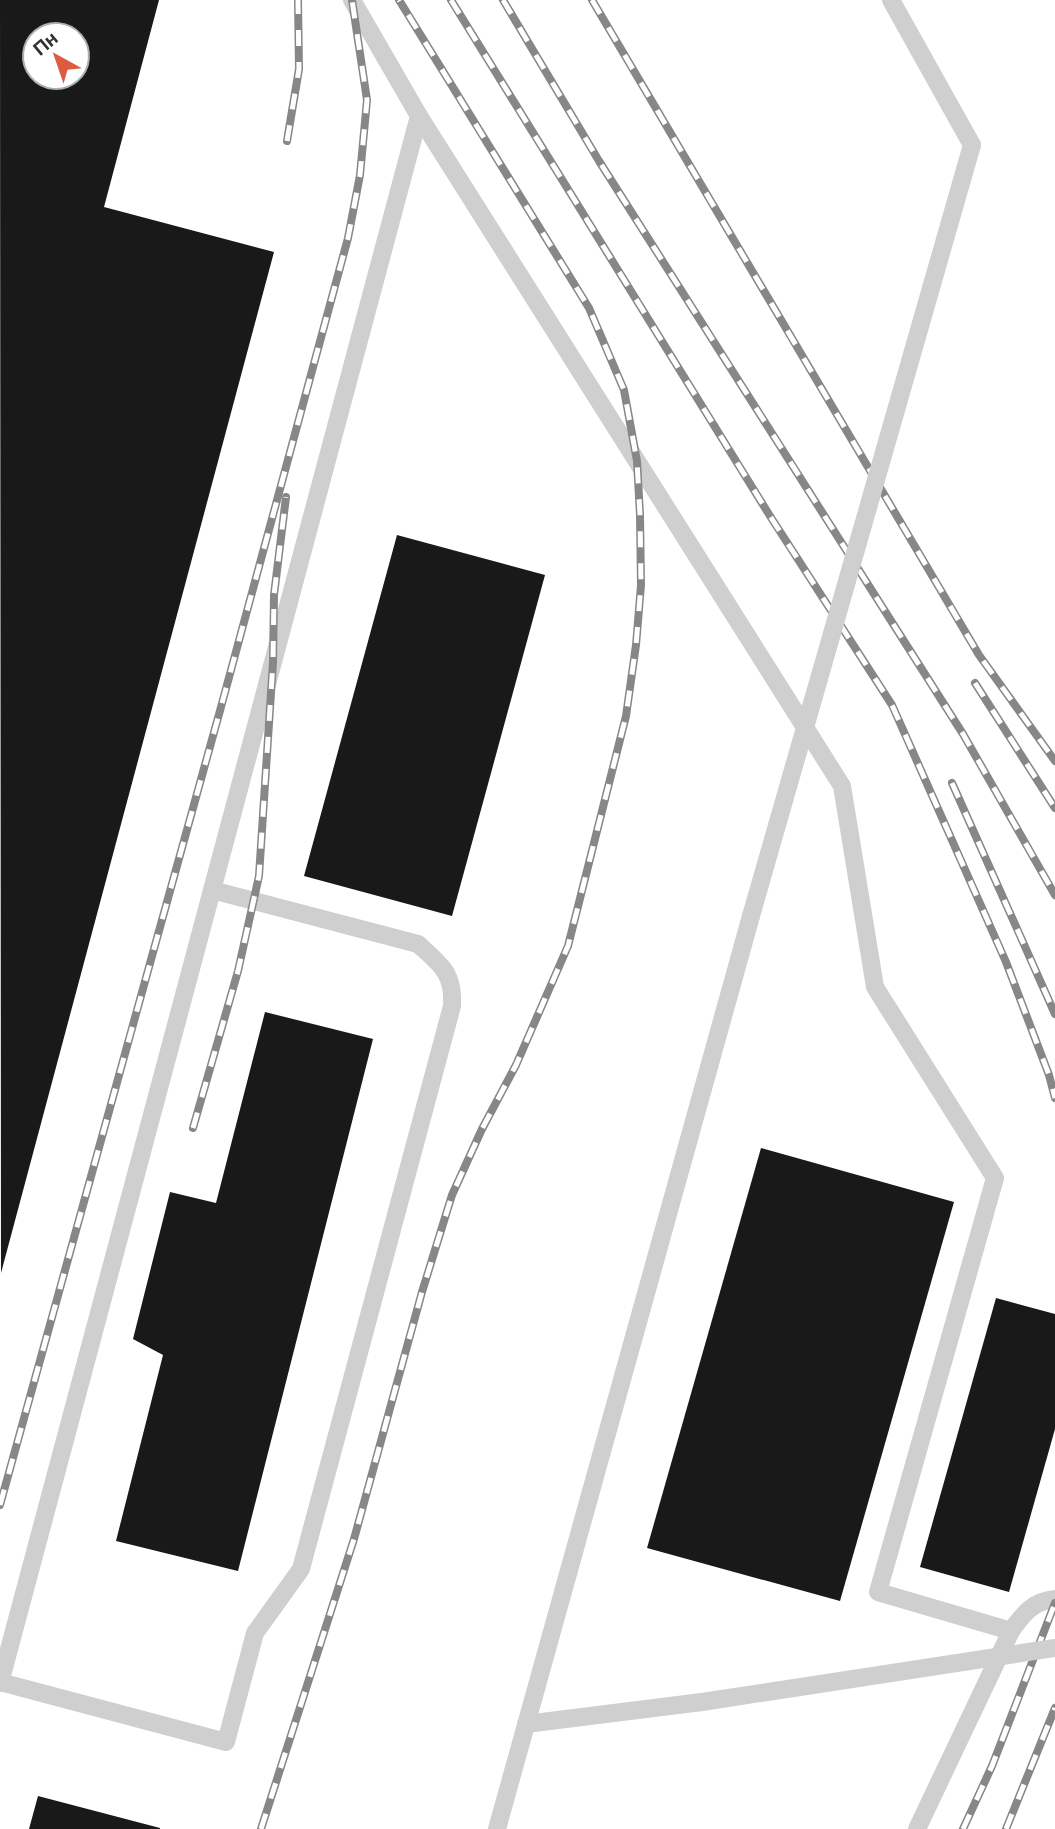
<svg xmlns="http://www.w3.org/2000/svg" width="1055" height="1829" font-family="Barlow,sans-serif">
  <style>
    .building { fill: #191919; fill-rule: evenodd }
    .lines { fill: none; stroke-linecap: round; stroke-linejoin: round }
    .service { stroke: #cfcfcf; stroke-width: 18 }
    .rail-casing { stroke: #878787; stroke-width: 8 }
    .rail { stroke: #fff; stroke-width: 5; stroke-dasharray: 16; stroke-linecap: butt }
    .service-bridge { stroke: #cfcfcf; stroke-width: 18 }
  </style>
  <rect width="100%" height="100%" fill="#fff"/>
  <!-- building -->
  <g class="building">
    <path d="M0,0H159L104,207L274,252L1,1273ZM35,35H77V77H35Z"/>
    <path d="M397,535L545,575L452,916L304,876Z"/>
    <path d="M265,1012L373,1039L238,1571L116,1541L163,1355L133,1339L170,1192L216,1203Z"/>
    <path d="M761,1148L954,1202L840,1601L647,1548Z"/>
    <path d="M996,1298L1055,1314V1429L1009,1592L920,1567Z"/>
    <path d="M38,1796L160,1828V1829H29Z"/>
  </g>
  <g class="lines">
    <!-- service -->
    <g class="service">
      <path d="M352,0L419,116L842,786L875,987L995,1178L878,1592L1011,1631"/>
      <path d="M891,0L972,145"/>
      <path d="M0,1682L226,1742L255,1633L301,1569L452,1006C454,973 441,965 418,944L212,890"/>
      <path d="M0,1683L419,116"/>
      <path d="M526,1724L702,1702"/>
      <path d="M497,1829L751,916"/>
      <path d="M917,1829L1011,1631C1023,1614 1033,1601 1055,1599"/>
    </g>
    <!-- rail casing -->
    <g class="rail-casing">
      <g id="rail">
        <path d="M451,0L770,516L892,705L1006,962L1049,1075L1055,1098"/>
        <path d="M503,0L599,161L963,734L1055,895"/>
        <path d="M592,0L979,655L1055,761"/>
        <path d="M287,141L299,69L298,0"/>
        <path d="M975,683L1055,808"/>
        <path d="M952,783L1055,1014"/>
        <path d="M193,1128L238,971L259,876L273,662L274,595L286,497"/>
        <path d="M0,1505L221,707L348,238L360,175L367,100L352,0"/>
        <path d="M261,1829L354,1539L422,1292L452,1195L482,1129L516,1065L568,946L626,716L636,645L641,585L640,515L637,461L624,390L589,308L399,0"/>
        <path d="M963,1829L992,1766L1055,1603"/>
        <path d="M1006,1829L1055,1708"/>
      </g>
    </g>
    <!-- rail -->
    <use href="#rail" class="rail"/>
    <!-- service-bridge -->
    <g class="service-bridge">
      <path d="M751,916L972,145"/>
      <path d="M702,1702L1055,1648"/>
    </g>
  </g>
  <!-- north arrow -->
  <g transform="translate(56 56) rotate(320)"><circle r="33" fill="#ffffff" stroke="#adadad" stroke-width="2"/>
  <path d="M0-5L12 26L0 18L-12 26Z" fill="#dc5b41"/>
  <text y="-10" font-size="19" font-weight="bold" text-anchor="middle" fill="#323232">Пн</text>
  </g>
</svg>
